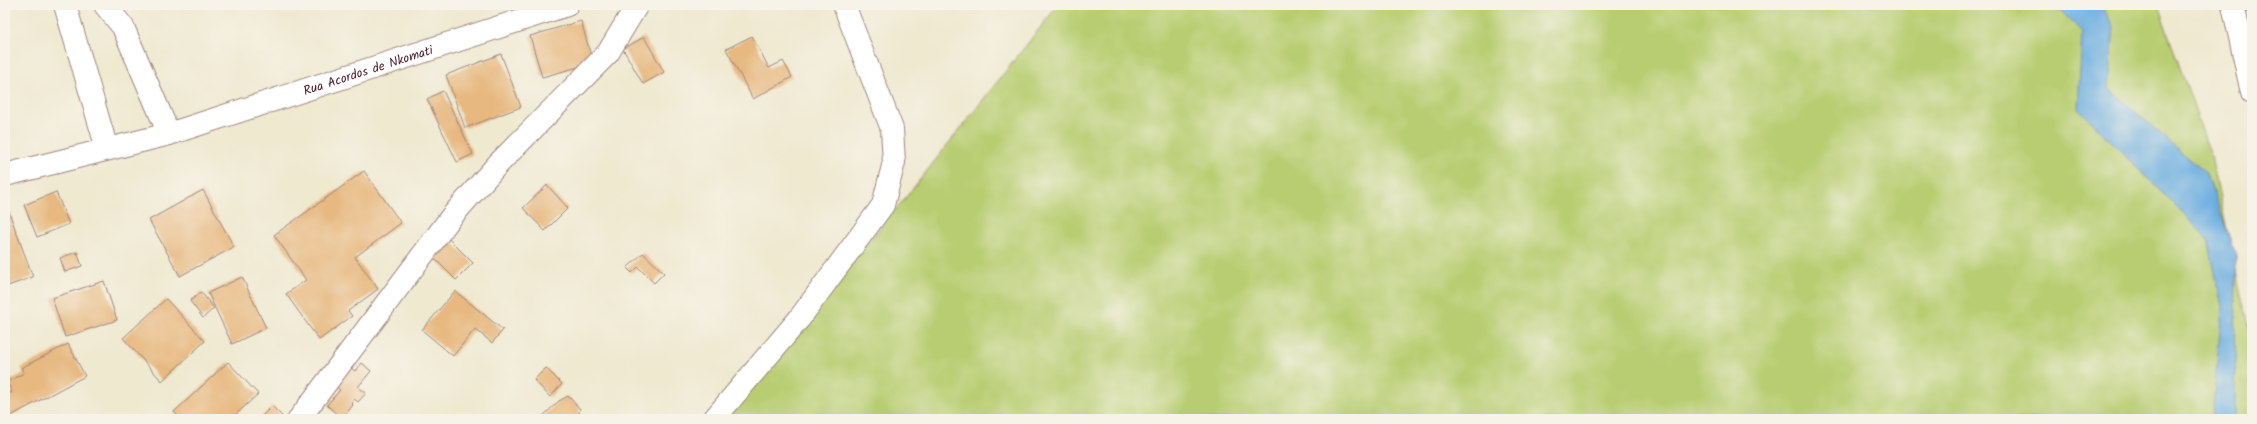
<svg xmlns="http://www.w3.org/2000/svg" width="2257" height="424" font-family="Kalam,sans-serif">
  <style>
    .green { fill: #b8cd71; stroke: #81764e }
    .water { fill: #6caee0; stroke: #5b6686 }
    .building { fill: #e7b87f }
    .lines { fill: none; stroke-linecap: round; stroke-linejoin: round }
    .minor-casing { stroke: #9c847e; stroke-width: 24 }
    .minor { stroke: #fff; stroke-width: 22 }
    .labels { text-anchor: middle; stroke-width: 4; stroke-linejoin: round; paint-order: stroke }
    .street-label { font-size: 13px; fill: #4a1f2b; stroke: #f7f3e8 }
  </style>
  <rect width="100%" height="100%" fill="#f7f3e8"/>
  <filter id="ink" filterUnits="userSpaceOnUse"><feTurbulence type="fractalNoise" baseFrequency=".025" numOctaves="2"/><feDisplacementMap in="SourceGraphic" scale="8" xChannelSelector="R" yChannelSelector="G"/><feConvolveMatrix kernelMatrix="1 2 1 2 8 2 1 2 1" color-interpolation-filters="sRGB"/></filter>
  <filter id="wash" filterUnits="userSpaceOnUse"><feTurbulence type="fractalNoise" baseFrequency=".012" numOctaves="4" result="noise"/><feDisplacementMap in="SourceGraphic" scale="16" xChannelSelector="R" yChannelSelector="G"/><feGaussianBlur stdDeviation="0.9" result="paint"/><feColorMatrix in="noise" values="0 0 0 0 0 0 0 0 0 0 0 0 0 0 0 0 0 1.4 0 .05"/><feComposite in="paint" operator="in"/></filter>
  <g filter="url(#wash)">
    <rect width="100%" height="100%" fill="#efe9d0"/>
    <!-- green -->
    <path class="green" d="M1058,5H2158L2211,156L2252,345V419H719L907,196Z"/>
    <!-- water -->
    <path class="water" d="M2055,5H2101L2114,26L2109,89L2207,174L2236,256L2235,419H2212L2222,307L2208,239L2078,108L2082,32Z"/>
    <g id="blocks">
      <!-- building -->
      <g class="building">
        <path d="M581,21L593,63L542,77L530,36Z"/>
        <path d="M752,36L769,68L783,61L792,77L753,99L726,49Z"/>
        <path d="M644,37L664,72L643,84L623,49Z"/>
        <path d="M501,54L521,107L465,128L446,75Z"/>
        <path d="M443,91L473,154L457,162L427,99Z"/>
        <path d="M364,171L401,223L355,257L378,289L348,311L352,316L319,340L286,294L306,280L274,235Z"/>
        <path d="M547,185L568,208L545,231L523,208Z"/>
        <path d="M203,190L234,247L180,276L149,220Z"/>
        <path d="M56,192L69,224L37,237L24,205Z"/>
        <path d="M5,207H7L33,277L5,287Z"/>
        <path d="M448,238L473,263L456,280L431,255Z"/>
        <path d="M77,252L82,266L65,272L60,258Z"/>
        <path d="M643,253L664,273L654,283L638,267L632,273L627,268Z"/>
        <path d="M242,277L266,328L232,344L208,293Z"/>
        <path d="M104,281L117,320L65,337L52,298Z"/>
        <path d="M455,291L503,330L492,343L475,329L453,356L422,330Z"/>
        <path d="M201,292L214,308L203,318L190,301Z"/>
        <path d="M166,299L205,341L162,381L123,338Z"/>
        <path d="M68,344L85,376L5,419V396L12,392L7,382L24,373L21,368Z"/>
        <path d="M228,362L258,394L231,419H181L174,412Z"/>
        <path d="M362,363L371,371L358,387L366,393L358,402L354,399L351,403L353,405L342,419L327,405L340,390L336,386L351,368L355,371Z"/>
        <path d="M546,368L562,384L550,397L534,380Z"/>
        <path d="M568,396L580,409L577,419H545L543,416L559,401Z"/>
        <path d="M272,406L283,417L281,419H259Z"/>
      </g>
    </g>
  </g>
  <g filter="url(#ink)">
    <use href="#blocks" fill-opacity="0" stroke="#9c847e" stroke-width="1"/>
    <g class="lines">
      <!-- minor casing -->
      <g class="minor-casing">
        <g id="minor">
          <path d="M65,5L107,149"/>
          <path d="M105,5L123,27L169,134"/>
          <path d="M2233,5L2252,93"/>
          <path id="s1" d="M5,175L169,134L567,5"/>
          <path d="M299,419L452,216L498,164L608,53L637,5"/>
          <path d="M714,419L799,319L883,205L894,162L892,129L844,5"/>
        </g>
      </g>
      <!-- minor -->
      <use href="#minor" class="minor"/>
    </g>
  </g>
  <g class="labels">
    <!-- street labels -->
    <g class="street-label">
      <text dy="5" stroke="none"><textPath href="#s1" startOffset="378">Rua Acordos de Nkomati</textPath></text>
    </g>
  </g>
  <!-- margin -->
  <rect width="2257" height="424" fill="none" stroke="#f7f3e8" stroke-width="20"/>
</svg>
